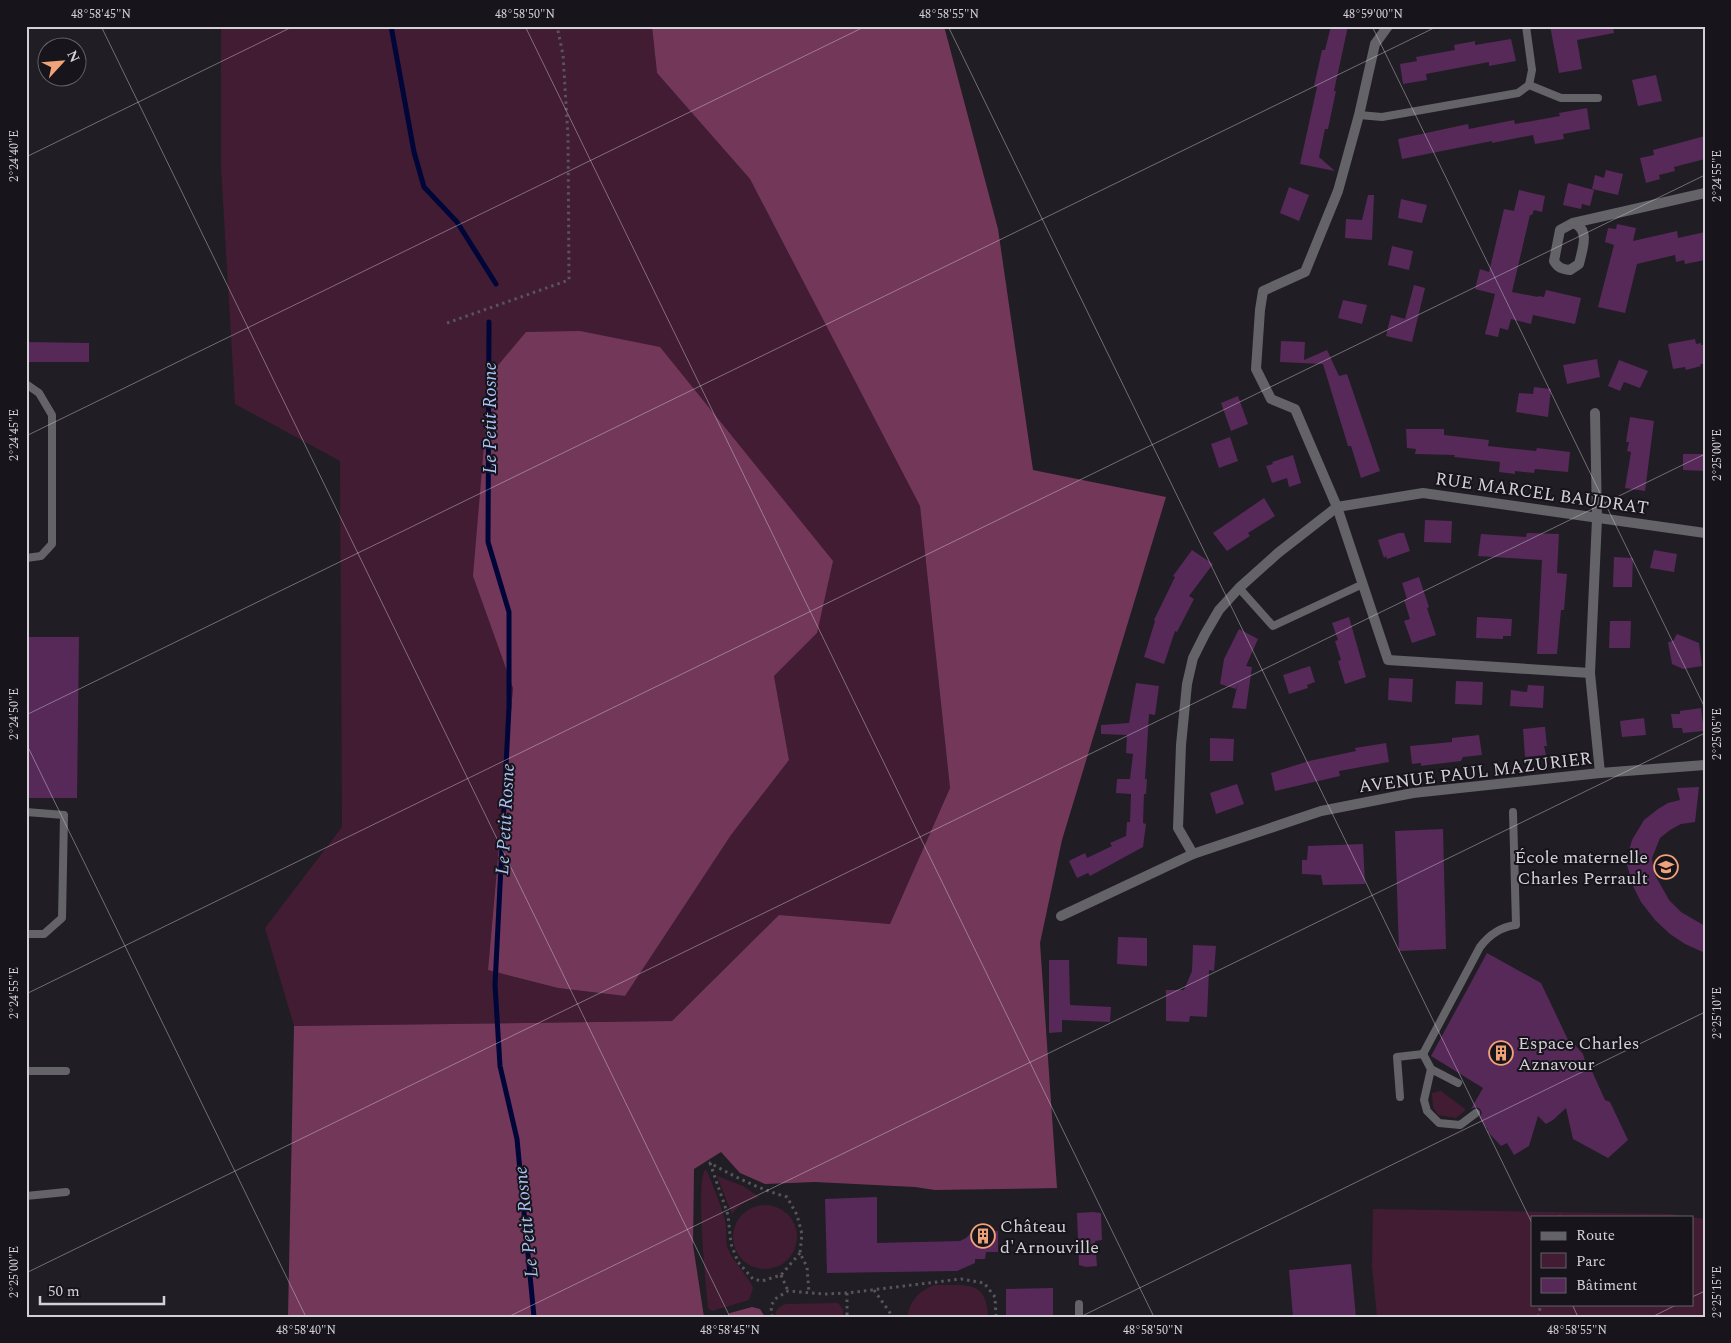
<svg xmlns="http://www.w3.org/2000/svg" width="1731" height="1343" font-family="Spectral,serif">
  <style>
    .green { fill: #421c32; fill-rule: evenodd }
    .forest { fill: #73375a }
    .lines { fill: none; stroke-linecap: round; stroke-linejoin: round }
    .stream { stroke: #000638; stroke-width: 5 }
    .building { fill: #562959 }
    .path { stroke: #57545c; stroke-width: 3; stroke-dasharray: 2.5 4; stroke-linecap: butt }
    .service { stroke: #636368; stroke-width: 8 }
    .minor { stroke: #636368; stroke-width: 10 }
    .ticks { fill: none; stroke: #d3d1d7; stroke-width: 1; stroke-opacity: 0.45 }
    .labels { text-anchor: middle; stroke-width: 4; stroke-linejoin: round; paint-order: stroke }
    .street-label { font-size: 18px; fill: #d3d1d7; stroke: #17141c }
    .poi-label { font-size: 18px; fill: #d3d1d7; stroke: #17141c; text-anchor: start }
    .water-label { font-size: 19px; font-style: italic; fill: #a7c2f3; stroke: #17141c }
    .neatline { fill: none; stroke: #d3d1d7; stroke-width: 2 }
    .ticks-label { font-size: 12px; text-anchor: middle; fill: #d3d1d7 }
  </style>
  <rect width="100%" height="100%" fill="#201d25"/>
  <!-- green -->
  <g class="green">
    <path d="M221,26H652L657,73L750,179L920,506L950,788L890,924L779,915L672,1021L294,1026L265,928L342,827L340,461L235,404L221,167ZM817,633L774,676L789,760L731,835L625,996L558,988L488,970L513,687Z"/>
    <path d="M1441,1091L1466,1110L1456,1118L1438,1115L1433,1107L1432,1093Z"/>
    <path d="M705,1170L707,1171C714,1189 723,1208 726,1226C727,1234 725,1242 728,1249C735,1265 748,1275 753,1288L749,1300L712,1311L708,1308L707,1297C705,1277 696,1182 705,1170Z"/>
    <path d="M717,1176L743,1186L759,1197C748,1201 739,1204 732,1214Z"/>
    <circle cx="765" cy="1237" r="32"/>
    <path d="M1373,1209L1671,1214L1690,1217H1532V1304H1692V1217L1705,1219V1317H1377L1372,1266Z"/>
    <path d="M934,1285C964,1286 987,1278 988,1317H907C910,1300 919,1291 934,1285Z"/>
    <path d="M838,1303L843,1309V1317H775C775,1309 780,1306 786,1304Z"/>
  </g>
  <!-- forest -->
  <g class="forest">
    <path d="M652,26H944L998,229L1033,470L1166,497L1062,840L1040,943L1057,1188L935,1190L915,1187L815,1182L765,1184L740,1173L721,1152L694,1169L693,1245L704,1317H288L294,1026L672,1021L779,915L890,924L950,788L920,506L750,179L657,73Z"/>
    <path d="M580,331L660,347L833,561L817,633L774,676L789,760L731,835L625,996L558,988L488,970L513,688L473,576L490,375L526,332Z"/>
    <path d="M752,1307L760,1309L765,1317H726L730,1313Z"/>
  </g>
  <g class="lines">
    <!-- stream -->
    <g class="stream">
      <path d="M391,26L414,152L424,187L457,222L496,284"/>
      <path d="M489,322L488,542L509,612V707L495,985L500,1066L517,1139L534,1317"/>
    </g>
  </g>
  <!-- building -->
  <g class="building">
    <path d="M1331,26H1348L1334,91H1336L1328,129H1325L1319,157L1335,171L1300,164L1317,87L1314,86L1322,50H1325Z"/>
    <path d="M1550,26H1613L1614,33L1577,40L1582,69L1559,73Z"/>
    <path d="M1511,39L1516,61L1489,66V62L1426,74L1427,80L1403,84L1400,64L1417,61L1416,57L1455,50L1454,45L1475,41V45Z"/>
    <path d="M1656,75L1662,101L1638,106L1632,80Z"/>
    <path d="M1587,108L1590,129L1563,134L1564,139L1535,144L1533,135L1492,143V141L1402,159L1398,139L1468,124L1469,129L1514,120L1515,124L1560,116L1559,113Z"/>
    <path d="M1705,136V159L1674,167L1675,171L1659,175L1660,179L1646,183L1640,158L1654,155L1653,150Z"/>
    <path d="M1606,170L1623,174L1618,195L1592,189L1595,175L1604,178Z"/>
    <path d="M1568,183L1594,190L1590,206L1582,204L1581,209L1563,205Z"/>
    <path d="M1289,187L1309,195L1299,221L1280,213Z"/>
    <path d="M1519,190L1545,196L1542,212L1534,210L1532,215H1530L1512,292L1538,297V296L1544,297L1546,290L1581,298L1575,324L1533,315L1531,324L1511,319L1508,330L1500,328L1498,337L1485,334L1495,294L1475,289L1480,269L1489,272L1504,209L1514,211Z"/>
    <path d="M1368,195H1374L1372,240L1345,238L1346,219L1362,220Z"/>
    <path d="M1401,199L1427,205L1422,223L1398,218Z"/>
    <path d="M1617,224L1636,228L1633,241L1677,231L1678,238L1705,232V260L1685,264L1684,260L1676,262L1675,255L1637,264L1625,313L1598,307L1614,245L1605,242L1608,228L1616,229Z"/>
    <path d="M1392,246L1413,251L1409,270L1388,265Z"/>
    <path d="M1414,285L1425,288L1412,342L1386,336L1391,315L1405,319Z"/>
    <path d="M1343,300L1367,305L1362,324L1338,318Z"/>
    <path d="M1695,339L1696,344L1701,343V345H1705V364H1700L1701,366L1686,370L1685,367L1673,369L1668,344Z"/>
    <path d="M1281,341L1305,342L1304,360L1327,350L1339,376L1347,374L1380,471L1361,478L1351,446H1348L1323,364L1280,362Z"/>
    <path d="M26,342L89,343V362H26Z"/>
    <path d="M1597,359L1600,377L1567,384L1563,365Z"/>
    <path d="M1619,360L1648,371L1640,388L1624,382L1620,391L1608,386Z"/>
    <path d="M1534,387L1551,389L1548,417L1516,412L1519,393L1533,394Z"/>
    <path d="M1238,396L1248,424L1231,431L1221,403Z"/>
    <path d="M1630,417L1654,421L1645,491L1625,488L1631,452L1627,451L1629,442H1626Z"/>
    <path d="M1406,429H1444V435L1489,440L1488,446L1536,451L1537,448L1570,452L1568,472L1535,469L1534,473L1515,471V474L1499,472L1500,462L1454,457L1455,455L1415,454L1416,449L1407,448Z"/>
    <path d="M1230,437L1238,461L1219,468L1211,444Z"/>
    <path d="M1683,454H1705V471L1683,470Z"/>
    <path d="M1293,455L1301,483L1289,487L1287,478L1272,483L1266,466L1273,464L1272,462Z"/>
    <path d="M1264,498L1275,516L1248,533L1250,536L1227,551L1213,533Z"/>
    <path d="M1425,520L1452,521L1451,543L1424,542Z"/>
    <path d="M1399,533H1404L1410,551L1387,559L1386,556L1384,558L1378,540Z"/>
    <path d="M1527,533L1559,534L1557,573L1567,574L1564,610H1561L1557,654H1537L1542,560L1478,556L1481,534L1526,537Z"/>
    <path d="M1192,550L1213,564L1189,596L1194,599L1177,632L1175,631L1164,664L1144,657L1155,621L1154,620L1175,577L1173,576Z"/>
    <path d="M1654,550L1677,554L1674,572L1650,568Z"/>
    <path d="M1614,557L1633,558L1632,587H1613Z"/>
    <path d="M1419,577L1429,607L1427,608L1436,635L1412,643L1404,621L1410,619L1404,600L1407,599L1402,583Z"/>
    <path d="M1349,617L1366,677L1345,684L1338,661L1341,660L1335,641L1338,640L1332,623Z"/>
    <path d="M1477,617L1512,619L1511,636H1503V639L1476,638Z"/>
    <path d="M1610,621H1631L1630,648H1609Z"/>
    <path d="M1239,629L1258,639L1246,666L1252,667L1246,709L1232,708L1238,683L1236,689L1220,684L1224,659Z"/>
    <path d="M1677,634L1699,643L1702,666L1683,669L1672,664L1668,642L1673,641Z"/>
    <path d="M26,637H79L77,798H26Z"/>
    <path d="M1310,666L1315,682L1307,685L1308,688L1289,694L1283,675Z"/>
    <path d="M1389,678L1413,679L1412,702L1388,700Z"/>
    <path d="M1456,681L1483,682L1482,705L1455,704Z"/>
    <path d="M1136,683L1159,686L1155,715L1149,714L1145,779H1147L1146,794H1144L1143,823L1146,824L1143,847L1090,876L1088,873L1077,878L1069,861L1085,853L1087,858L1112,846L1110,843L1126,836L1127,822H1130L1131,794L1116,793L1117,779H1130L1133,754L1126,753L1127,735L1101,734V725L1129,723Z"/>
    <path d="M1528,685L1544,686L1543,708L1510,706L1511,690L1527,692Z"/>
    <path d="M1701,708L1704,731L1683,733L1682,728H1673L1671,714H1680V711Z"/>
    <path d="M1644,718L1646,735L1622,737L1620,721Z"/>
    <path d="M1542,727H1545L1547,746H1544L1546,755L1525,757L1523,729Z"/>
    <path d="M1479,735L1482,755L1463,757L1461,761L1436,764L1421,766V763L1412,764L1410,746L1452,742V738Z"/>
    <path d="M1210,738L1234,739L1233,761H1210Z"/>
    <path d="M1386,743L1389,762L1339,771L1340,776L1275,791L1271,773L1309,761L1356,751L1355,748Z"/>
    <path d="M1237,784L1244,804L1216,814L1210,793Z"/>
    <path d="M1699,787L1695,822L1681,824L1670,830L1660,838L1652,858L1654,873L1669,900L1681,912L1705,926V953L1685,944L1670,934L1655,920L1641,902L1633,886L1626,861L1632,840L1644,820L1658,809L1668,803L1680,800L1677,788Z"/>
    <path d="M1443,829L1446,949L1399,951L1395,831Z"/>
    <path d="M1363,844L1365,884L1323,885L1321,875L1302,874V860H1307L1308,846Z"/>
    <path d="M1118,937L1147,938V966L1117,964Z"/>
    <path d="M1193,945L1216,946L1214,971L1209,970L1207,1017L1190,1016L1189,1022L1166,1021V990H1184L1192,971Z"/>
    <path d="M1487,953L1541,983L1570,1044L1575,1045L1583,1054L1587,1067L1591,1069L1605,1100L1610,1102L1628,1140L1608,1158L1573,1139L1566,1108L1553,1120L1546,1124L1538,1116L1529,1146L1514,1155L1507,1143L1501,1146L1487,1131L1488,1130L1479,1117L1482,1113L1480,1109L1476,1107L1471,1109L1483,1088L1431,1056Z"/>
    <path d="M1049,960H1069L1070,1005L1111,1007L1110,1022L1062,1020V1032L1049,1033Z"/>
    <path d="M877,1197V1243L960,1241L966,1238L973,1231H998V1252H986L985,1259H975V1263L957,1271L827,1273L825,1199Z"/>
    <path d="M1093,1212L1101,1213L1102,1240L1095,1241L1097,1266L1086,1267L1079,1265L1077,1213Z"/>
    <path d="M1351,1264L1356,1317H1293L1289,1270Z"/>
    <path d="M1053,1288V1317H1006V1289Z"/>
  </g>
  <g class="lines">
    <!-- path -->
    <g class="path">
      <path d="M447,323L569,280L568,136L563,55L557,26"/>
      <path d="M1560,1217L1561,1216"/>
      <path d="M800,1253L781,1275L762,1281L753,1279L738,1262L731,1244L728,1215L710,1163C735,1177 759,1189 787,1197L797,1215L802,1234L800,1253L807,1267L809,1293"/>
      <path d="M781,1275L788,1291"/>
      <path d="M874,1290L893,1317"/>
      <path d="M847,1293V1317"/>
      <path d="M772,1317L771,1306L775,1299L788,1291L825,1294L847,1293L961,1279L984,1283L995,1297L996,1317"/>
      <path d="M1538,1317L1541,1304"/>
    </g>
    <!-- service -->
    <g class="service">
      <path d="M1529,85L1561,98H1598"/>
      <path d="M1359,115L1382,117L1518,93L1529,85L1532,70L1526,26"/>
      <path d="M26,384L39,393L52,415V544L41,556L26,558"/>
      <path d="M1239,588L1273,626L1363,584"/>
      <path d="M26,812L64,815L62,918L44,934H26"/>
      <path d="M1431,1069L1458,1083"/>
      <path d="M26,1071H66"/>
      <path d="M1400,1097L1397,1057L1423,1054"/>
      <path d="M1476,1113L1460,1125L1439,1123L1427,1111L1424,1100L1431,1069L1423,1054L1480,947C1489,935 1500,927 1516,925L1513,812"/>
      <path d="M26,1196L66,1192"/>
      <path d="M1079,1304V1317"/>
    </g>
    <!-- minor -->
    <g class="minor">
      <path d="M1388,26L1375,44L1359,115L1338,191L1305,272L1263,291L1260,310L1256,369L1271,399L1295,409L1337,507L1388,660L1590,673"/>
      <path d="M1573,223C1591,229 1582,250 1579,264L1570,270C1562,269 1558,268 1554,261L1560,230L1573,223L1705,193"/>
      <path d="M1595,413L1597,519L1590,673L1600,773"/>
      <path d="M1193,854L1178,828L1181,745L1187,684L1193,658L1205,634L1219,610L1239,588L1278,553L1337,507L1423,493L1705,533"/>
      <path d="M1061,916L1193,854L1321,811L1413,793L1600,773L1705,765"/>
    </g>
  </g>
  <!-- ticks -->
  <path class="ticks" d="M101,26L730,1317M525,26L1154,1317M948,26L1532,1223M1372,26L1705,708M26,157L294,26M26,436L866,26M26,715L1438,26M26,743L306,1317M26,994L1705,175M26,1273L1705,454M1692,1297L1705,1291M1572,1304L1578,1317M508,1317L1705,733M1080,1317L1705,1012M1652,1317L1678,1304"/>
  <!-- icons -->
  <defs>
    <g id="school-ring" transform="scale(1.25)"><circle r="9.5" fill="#17141c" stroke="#f0a279" stroke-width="1.5"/><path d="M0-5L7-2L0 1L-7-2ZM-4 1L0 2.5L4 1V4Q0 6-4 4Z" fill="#f0a279"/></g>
    <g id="building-ring" transform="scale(1.25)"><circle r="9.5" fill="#17141c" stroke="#f0a279" stroke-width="1.5"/><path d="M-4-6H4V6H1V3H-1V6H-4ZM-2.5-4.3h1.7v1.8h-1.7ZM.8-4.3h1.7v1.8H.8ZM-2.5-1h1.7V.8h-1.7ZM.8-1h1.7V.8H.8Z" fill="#f0a279"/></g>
  </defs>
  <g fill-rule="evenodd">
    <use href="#school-ring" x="1666" y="867"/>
    <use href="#building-ring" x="1501" y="1053"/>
    <use href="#building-ring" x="983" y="1236"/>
  </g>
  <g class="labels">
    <!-- street labels -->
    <g class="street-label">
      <text transform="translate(1542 493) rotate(8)" y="6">RUE MARCEL BAUDRAT</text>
      <text transform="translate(1475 772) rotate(-7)" y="6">AVENUE PAUL MAZURIER</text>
    </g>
    <!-- poi labels -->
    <g class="poi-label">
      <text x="1648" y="863" text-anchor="end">École maternelle<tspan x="1648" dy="21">Charles Perrault</tspan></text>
      <text x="1518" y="1049">Espace Charles<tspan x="1518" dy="21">Aznavour</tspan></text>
      <text x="1000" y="1232">Château<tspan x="1000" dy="21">d'Arnouville</tspan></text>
    </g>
    <!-- water labels -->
    <g class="water-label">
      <text transform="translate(489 418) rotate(-90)" y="7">Le Petit Rosne</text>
      <text transform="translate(504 819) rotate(-87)" y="7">Le Petit Rosne</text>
      <text transform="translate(525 1222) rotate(-96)" y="7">Le Petit Rosne</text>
    </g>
  </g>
  <!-- border -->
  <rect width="1731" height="1343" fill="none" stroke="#17141c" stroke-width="55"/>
  <!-- legend -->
  <rect x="1531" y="1216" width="162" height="90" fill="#17141c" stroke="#626067"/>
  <rect x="1541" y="1232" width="25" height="8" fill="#636368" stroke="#626067"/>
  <text x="1576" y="1240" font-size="15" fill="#d3d1d7">Route</text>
  <rect x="1541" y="1253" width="25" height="15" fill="#421c32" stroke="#626067"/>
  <text x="1576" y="1266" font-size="15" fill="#d3d1d7">Parc</text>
  <rect x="1541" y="1278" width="25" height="15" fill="#562959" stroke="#626067"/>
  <text x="1576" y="1290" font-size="15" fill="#d3d1d7">Bâtiment</text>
  <!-- north arrow -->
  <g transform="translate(62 62) rotate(64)"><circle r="24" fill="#17141c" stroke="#626067"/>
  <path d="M0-4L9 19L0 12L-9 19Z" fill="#f0a279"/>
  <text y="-8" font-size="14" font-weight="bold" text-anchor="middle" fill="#d3d1d7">N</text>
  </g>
  <!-- scale -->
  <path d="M40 1296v8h124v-8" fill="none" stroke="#d3d1d7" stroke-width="2.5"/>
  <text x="48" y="1296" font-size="15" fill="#d3d1d7" stroke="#17141c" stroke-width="4" paint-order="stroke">50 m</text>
  <rect x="28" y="28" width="1676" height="1288" class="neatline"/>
  <g class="ticks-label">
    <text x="101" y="18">48°58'45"N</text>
    <text x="525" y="18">48°58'50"N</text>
    <text x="949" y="18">48°58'55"N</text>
    <text x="1373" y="18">48°59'00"N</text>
    <text transform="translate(14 156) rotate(-90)" y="4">2°24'40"E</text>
    <text transform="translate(1717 176) rotate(-90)" y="4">2°24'55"E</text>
    <text transform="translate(14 435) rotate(-90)" y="4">2°24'45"E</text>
    <text transform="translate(1717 455) rotate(-90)" y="4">2°25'00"E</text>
    <text transform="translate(14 714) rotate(-90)" y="4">2°24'50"E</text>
    <text transform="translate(1717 734) rotate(-90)" y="4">2°25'05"E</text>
    <text transform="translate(14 993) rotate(-90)" y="4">2°24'55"E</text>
    <text transform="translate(1717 1013) rotate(-90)" y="4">2°25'10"E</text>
    <text transform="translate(14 1272) rotate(-90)" y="4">2°25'00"E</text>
    <text transform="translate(1717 1292) rotate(-90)" y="4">2°25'15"E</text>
    <text x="306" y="1334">48°58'40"N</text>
    <text x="730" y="1334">48°58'45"N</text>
    <text x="1153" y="1334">48°58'50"N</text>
    <text x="1577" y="1334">48°58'55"N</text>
  </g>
</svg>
